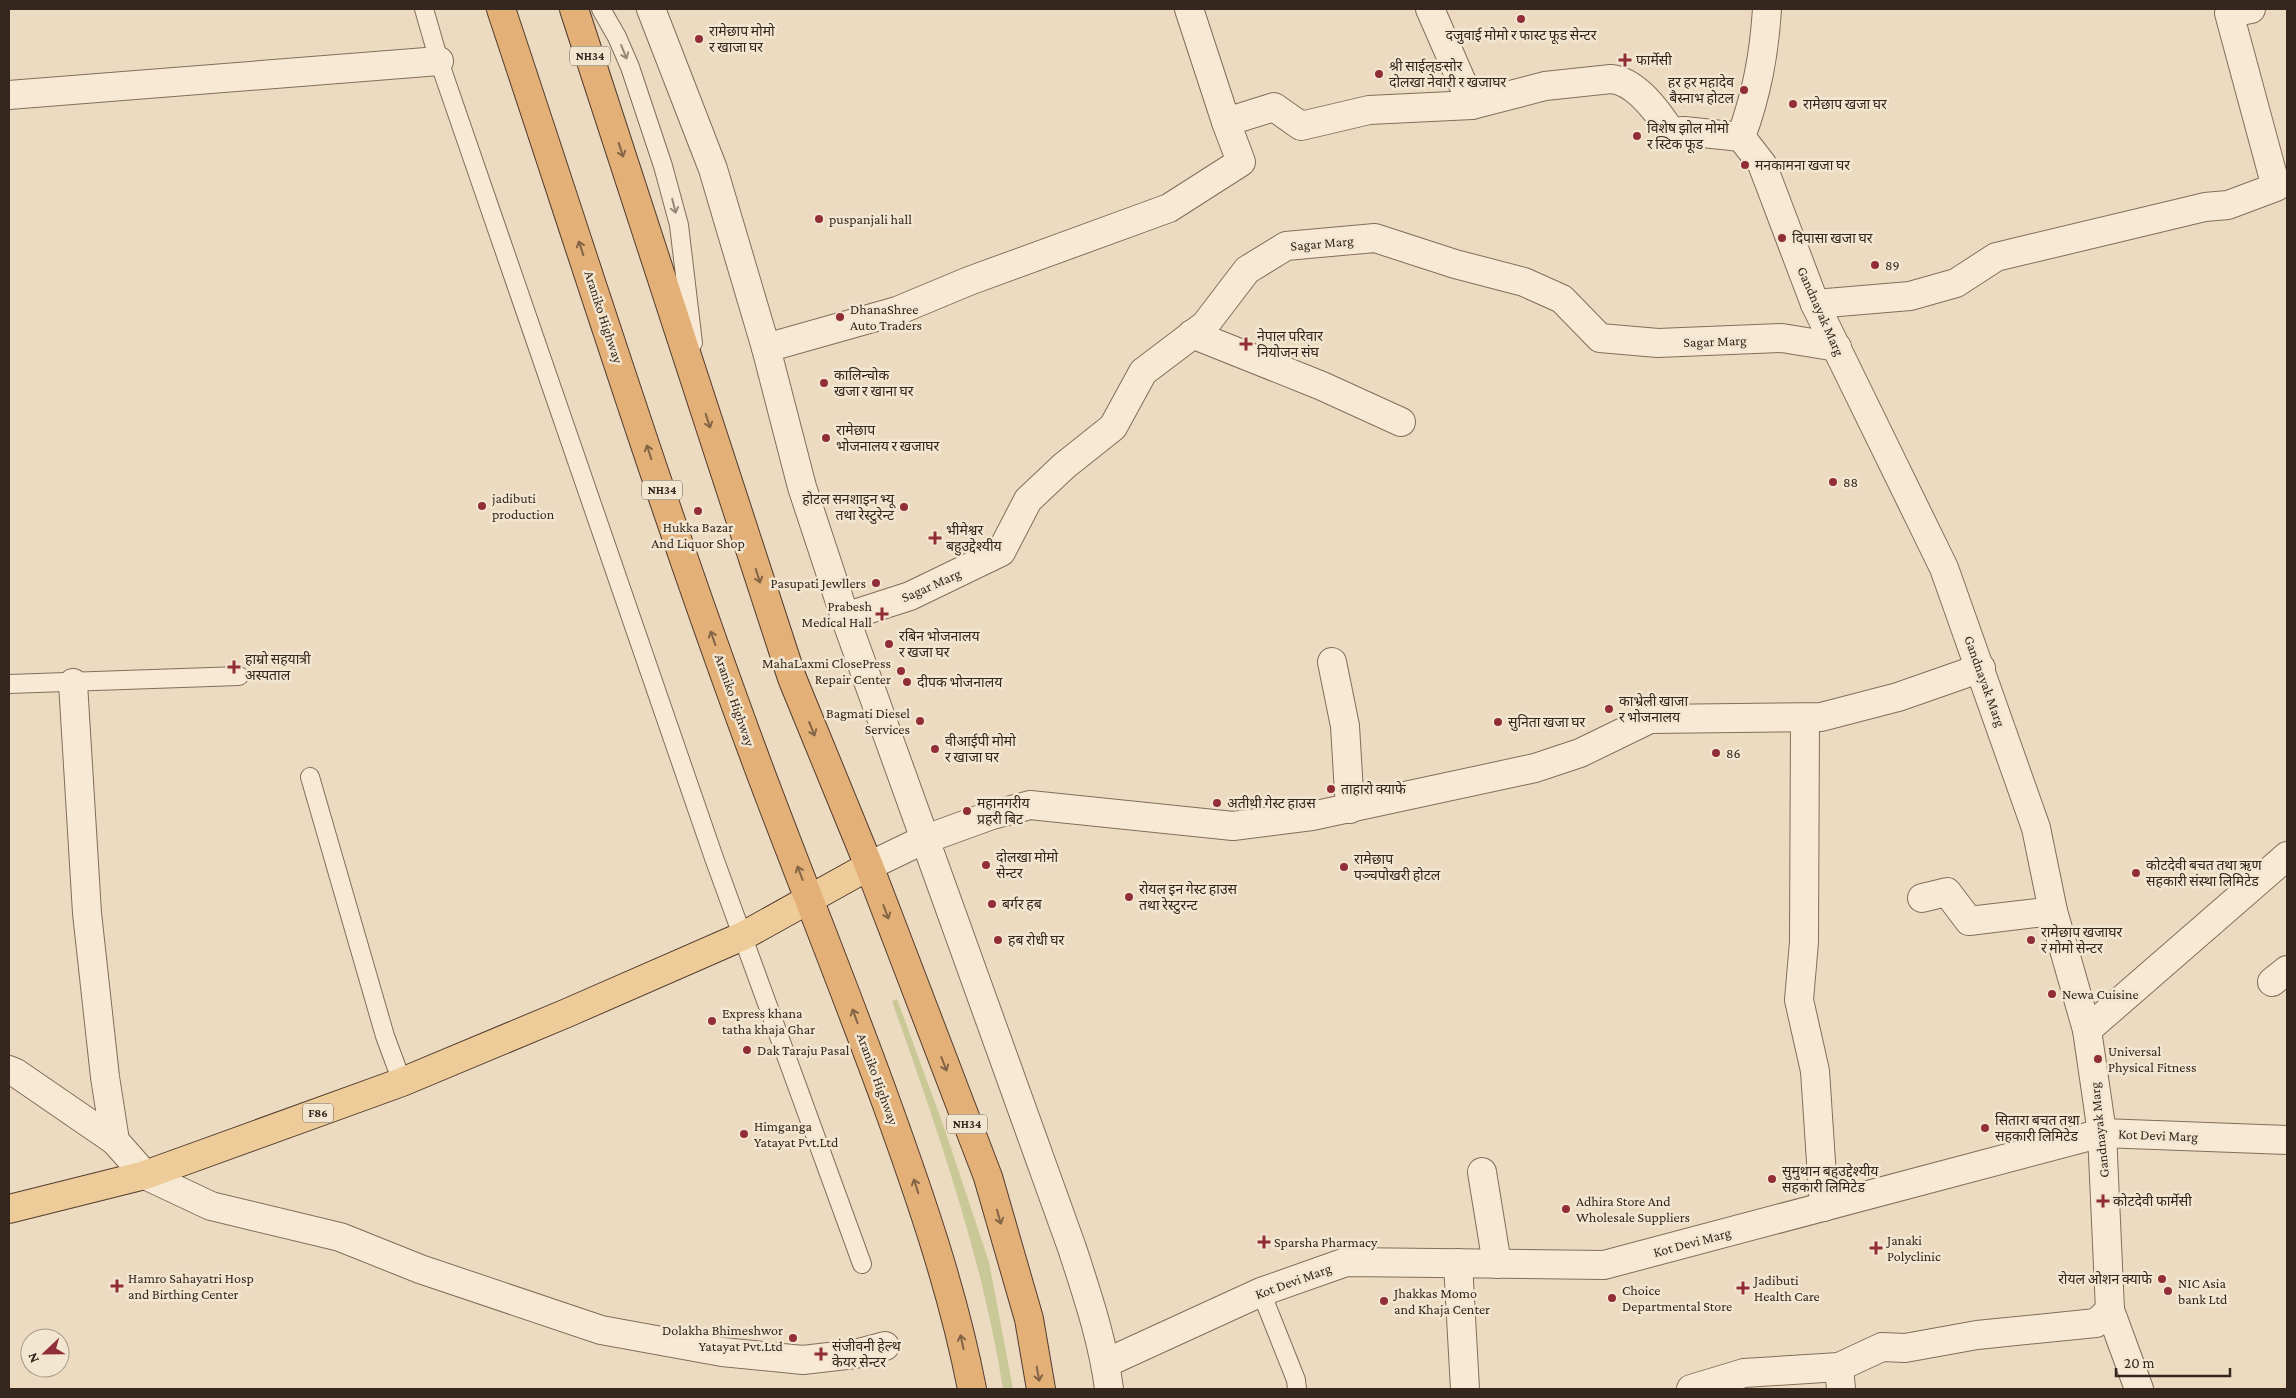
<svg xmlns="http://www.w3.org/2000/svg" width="2296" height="1398" font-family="'Crimson Pro','Noto Sans Devanagari',serif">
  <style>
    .green { fill: #c8c996 }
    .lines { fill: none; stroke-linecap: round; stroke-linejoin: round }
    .service-casing { stroke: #846d5a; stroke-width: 20 }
    .minor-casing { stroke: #846d5a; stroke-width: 30 }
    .primary-casing { stroke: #523c2e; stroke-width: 30 }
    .trunk-casing { stroke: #523c2e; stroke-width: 30 }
    .service { stroke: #f7e9d4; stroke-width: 18 }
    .minor { stroke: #f7e9d4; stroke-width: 28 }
    .primary { stroke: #eecc9a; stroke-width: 28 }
    .trunk { stroke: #e3b078; stroke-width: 28 }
    .oneway { stroke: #968878 }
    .oneway2 { stroke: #836546 }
    .poi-dot { fill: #902d36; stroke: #f3e6d1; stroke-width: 2 }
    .labels { text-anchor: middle; stroke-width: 5; stroke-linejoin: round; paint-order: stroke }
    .shield { fill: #f3e6d1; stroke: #6e6053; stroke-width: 1 }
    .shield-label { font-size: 12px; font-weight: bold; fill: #35271d }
    .poi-label { font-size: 14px; fill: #35271d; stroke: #f3e6d1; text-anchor: start }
    .street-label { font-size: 14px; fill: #35271d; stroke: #f3e6d1 }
  </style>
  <rect width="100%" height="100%" fill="#ecdbc1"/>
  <!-- green -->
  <path class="green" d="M897,999L945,1130L989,1262L1013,1389H1003C982,1255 937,1129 892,1001Z"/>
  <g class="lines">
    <!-- service casing -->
    <g class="service-casing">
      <g id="service">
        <path d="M424,9L439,61L714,858L862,1264"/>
        <path d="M601,9L617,37L630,67L663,166L679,225L693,343"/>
        <path d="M9,684L239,676"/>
        <path d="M310,777L385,1036L402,1082"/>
        <path d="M1261,1292L1296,1380L1297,1389"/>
      </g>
    </g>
    <!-- minor casing -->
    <g class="minor-casing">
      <g id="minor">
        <path d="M651,9L713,169L766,348L802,487L845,617L1072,1248C1087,1294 1103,1341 1109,1389"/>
        <path d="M1189,9L1226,122"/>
        <path d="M1430,9L1472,105"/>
        <path d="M1767,9C1764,55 1757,93 1741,137L1762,164L1815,304L1944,568L2036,828L2053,911L2087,1030L2102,1133L2110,1310L2139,1389"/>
        <path d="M9,95L439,61"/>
        <path d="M1815,304L1910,296L1956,283L1996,257L2205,207L2228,205L2276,187L2229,13L2251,9"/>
        <path d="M1192,334L1322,386L1401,422"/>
        <path d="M766,348L897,311L969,281L1169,208L1241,162L1226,122L1274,107L1301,126L1369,110L1472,105L1545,86L1611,79C1636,81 1658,112 1671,132L1684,131L1741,137"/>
        <path d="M845,617L910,596L1001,552L1028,500L1064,466L1113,427L1143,372L1205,325L1247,270L1286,246L1375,238L1455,264L1524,282L1562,299L1600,338L1658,343L1782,338L1837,347"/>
        <path d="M1332,662L1345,726L1350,809"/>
        <path d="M73,683L87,913L105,1077L115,1141L145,1175L211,1206L340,1237L420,1269L601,1330L722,1352L803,1360L855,1354L885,1346"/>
        <path d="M1805,718L1804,942L1799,1000L1815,1071L1824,1207"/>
        <path d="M869,866L923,840L992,815L1030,805L1233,826L1312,816L1535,768L1580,753L1650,719L1821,717L1898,697L1981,668"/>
        <path d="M1922,898L1947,892L1969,921L2053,911"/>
        <path d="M2272,982L2287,970"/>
        <path d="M2087,1030L2287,856"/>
        <path d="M9,1070L16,1073L115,1141"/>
        <path d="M1482,1172L1497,1264"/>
        <path d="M1458,1263L1465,1389"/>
        <path d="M1106,1363L1261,1292L1346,1262L1604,1265L2102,1133L2287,1140"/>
        <path d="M1691,1389L1744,1373L1839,1367"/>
        <path d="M1841,1389L1839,1367L1882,1347L1905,1348L1977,1335L2096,1323L2110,1310"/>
      </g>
    </g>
    <!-- primary casing -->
    <g class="primary-casing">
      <path id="primary" d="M9,1209L145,1175L402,1082L567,1013L743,936L869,866"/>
    </g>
    <!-- trunk casing -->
    <g class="trunk-casing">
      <g id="trunk">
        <path d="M501,9C585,261 665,516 758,766C800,878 845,989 886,1102C920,1196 953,1291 972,1389"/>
        <path d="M574,9L792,678L869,866L988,1177L1029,1319L1041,1389"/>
      </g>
    </g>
    <!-- service -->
    <use href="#service" class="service"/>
    <!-- minor -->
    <use href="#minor" class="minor"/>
    <!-- primary -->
    <use href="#primary" class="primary"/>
    <!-- trunk -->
    <use href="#trunk" class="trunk"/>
  </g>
  <!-- one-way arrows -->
  <defs><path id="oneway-shaft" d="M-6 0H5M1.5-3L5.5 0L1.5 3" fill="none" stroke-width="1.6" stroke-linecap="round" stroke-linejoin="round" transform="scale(1.25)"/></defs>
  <g class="oneway">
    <use href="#oneway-shaft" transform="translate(624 52) rotate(68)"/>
    <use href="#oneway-shaft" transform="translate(674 206) rotate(76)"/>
  </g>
  <g class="oneway2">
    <use href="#oneway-shaft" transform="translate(621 150) rotate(72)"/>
    <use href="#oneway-shaft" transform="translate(581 248) rotate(-108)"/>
    <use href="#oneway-shaft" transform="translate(708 421) rotate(72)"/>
    <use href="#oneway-shaft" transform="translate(649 452) rotate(-108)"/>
    <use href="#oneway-shaft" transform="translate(758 576) rotate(72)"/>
    <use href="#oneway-shaft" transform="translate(713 638) rotate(-109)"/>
    <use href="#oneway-shaft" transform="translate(812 729) rotate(68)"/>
    <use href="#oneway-shaft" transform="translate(800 873) rotate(-111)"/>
    <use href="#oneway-shaft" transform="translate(886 912) rotate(69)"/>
    <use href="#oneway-shaft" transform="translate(855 1016) rotate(-110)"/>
    <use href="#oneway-shaft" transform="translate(944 1064) rotate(69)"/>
    <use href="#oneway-shaft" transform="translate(916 1186) rotate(-108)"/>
    <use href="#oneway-shaft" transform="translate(999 1217) rotate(74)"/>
    <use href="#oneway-shaft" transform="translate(962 1342) rotate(-102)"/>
    <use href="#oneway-shaft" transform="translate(1038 1374) rotate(80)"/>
  </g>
  <!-- markers -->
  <g class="poi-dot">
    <circle cx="1521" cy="19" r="5"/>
    <circle cx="699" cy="39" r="5"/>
    <path d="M1622.5 52.5h5v5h5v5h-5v5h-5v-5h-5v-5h5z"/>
    <circle cx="1379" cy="74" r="5"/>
    <circle cx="1744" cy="90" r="5"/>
    <circle cx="1793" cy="104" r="5"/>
    <circle cx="1637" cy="136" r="5"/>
    <circle cx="1745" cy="165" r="5"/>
    <circle cx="819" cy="219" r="5"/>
    <circle cx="1782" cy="238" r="5"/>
    <circle cx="1875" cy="265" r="5"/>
    <circle cx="840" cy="317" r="5"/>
    <path d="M1243.5 336.5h5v5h5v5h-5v5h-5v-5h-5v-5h5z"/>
    <circle cx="824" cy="383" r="5"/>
    <circle cx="826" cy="438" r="5"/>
    <circle cx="1833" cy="482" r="5"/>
    <circle cx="482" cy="506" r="5"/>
    <circle cx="904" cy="507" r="5"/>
    <circle cx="698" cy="511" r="5"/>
    <path d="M932.5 530.5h5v5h5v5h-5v5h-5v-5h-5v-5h5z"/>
    <circle cx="876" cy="583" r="5"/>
    <path d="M879.5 606.5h5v5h5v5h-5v5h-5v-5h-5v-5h5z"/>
    <circle cx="889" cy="644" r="5"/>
    <path d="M231.5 659.5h5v5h5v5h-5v5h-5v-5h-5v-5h5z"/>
    <circle cx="901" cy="671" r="5"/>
    <circle cx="907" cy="682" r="5"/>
    <circle cx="1609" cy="709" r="5"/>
    <circle cx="920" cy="721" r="5"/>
    <circle cx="1498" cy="722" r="5"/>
    <circle cx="935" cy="749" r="5"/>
    <circle cx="1716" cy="753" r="5"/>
    <circle cx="1331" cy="789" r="5"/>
    <circle cx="1217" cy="803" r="5"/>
    <circle cx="967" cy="811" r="5"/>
    <circle cx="986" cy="865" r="5"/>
    <circle cx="1344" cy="867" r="5"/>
    <circle cx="2136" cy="873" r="5"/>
    <circle cx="1129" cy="897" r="5"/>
    <circle cx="992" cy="904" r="5"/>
    <circle cx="998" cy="940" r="5"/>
    <circle cx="2031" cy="940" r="5"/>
    <circle cx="2052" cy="994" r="5"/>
    <circle cx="712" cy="1021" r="5"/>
    <circle cx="747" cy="1050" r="5"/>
    <circle cx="2098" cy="1059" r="5"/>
    <circle cx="1985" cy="1128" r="5"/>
    <circle cx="744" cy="1134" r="5"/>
    <circle cx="1772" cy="1179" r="5"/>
    <path d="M2100.5 1193.5h5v5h5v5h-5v5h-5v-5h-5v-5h5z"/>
    <circle cx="1566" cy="1209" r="5"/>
    <path d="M1261.5 1234.5h5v5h5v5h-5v5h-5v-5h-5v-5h5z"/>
    <path d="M1873.5 1240.5h5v5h5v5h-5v5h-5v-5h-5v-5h5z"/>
    <circle cx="2162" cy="1279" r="5"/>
    <path d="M114.5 1278.5h5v5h5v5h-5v5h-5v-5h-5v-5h5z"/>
    <path d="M1740.5 1280.5h5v5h5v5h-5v5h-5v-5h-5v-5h5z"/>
    <circle cx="2168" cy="1291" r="5"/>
    <circle cx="1612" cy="1298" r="5"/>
    <circle cx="1384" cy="1301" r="5"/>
    <circle cx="793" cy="1338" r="5"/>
    <path d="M818.5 1346.5h5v5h5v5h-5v5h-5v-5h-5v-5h5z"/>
  </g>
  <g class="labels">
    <!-- shield labels -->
    <g class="shield">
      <rect x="570" y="46.5" width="40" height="19" rx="4"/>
      <rect x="642" y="480.5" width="40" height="19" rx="4"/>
      <rect x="303" y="1103.5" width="30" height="19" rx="4"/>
      <rect x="947" y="1114.5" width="40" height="19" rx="4"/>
    </g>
    <g class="shield-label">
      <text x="590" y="60">NH34</text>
      <text x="662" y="494">NH34</text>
      <text x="318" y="1117">F86</text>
      <text x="967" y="1128">NH34</text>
    </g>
    <!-- poi labels -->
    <g class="poi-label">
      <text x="709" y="36">रामेछाप मोमो<tspan x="709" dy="16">र खाजा घर</tspan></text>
      <text x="1521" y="40" text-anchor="middle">दजुवाई मोमो र फास्ट फूड सेन्टर</text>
      <text x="1636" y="65">फार्मेसी</text>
      <text x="1389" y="71">श्री साईलुङसोर<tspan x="1389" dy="16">दोलखा नेवारी र खजाघर</tspan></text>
      <text x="1734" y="87" text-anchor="end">हर हर महादेव<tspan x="1734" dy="16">बैस्नाभ होटल</tspan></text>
      <text x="1803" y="109">रामेछाप खजा घर</text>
      <text x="1647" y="133">विशेष झोल मोमो<tspan x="1647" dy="16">र स्टिक फूड</tspan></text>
      <text x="1755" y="170">मनकामना खजा घर</text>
      <text x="829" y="224">puspanjali hall</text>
      <text x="1792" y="243">दिपासा खजा घर</text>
      <text x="1885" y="270">89</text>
      <text x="850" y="314">DhanaShree<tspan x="850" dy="16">Auto Traders</tspan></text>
      <text x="1257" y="341">नेपाल परिवार<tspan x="1257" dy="16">नियोजन संघ</tspan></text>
      <text x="834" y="380">कालिन्चोक<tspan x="834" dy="16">खजा र खाना घर</tspan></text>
      <text x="836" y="435">रामेछाप<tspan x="836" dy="16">भोजनालय र खजाघर</tspan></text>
      <text x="1843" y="487">88</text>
      <text x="492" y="503">jadibuti<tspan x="492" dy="16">production</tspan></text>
      <text x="894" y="504" text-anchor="end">होटल सनशाइन भ्यू<tspan x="894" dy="16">तथा रेस्टुरेन्ट</tspan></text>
      <text x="698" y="532" text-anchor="middle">Hukka Bazar<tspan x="698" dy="16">And Liquor Shop</tspan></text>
      <text x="946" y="535">भीमेश्वर<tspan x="946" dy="16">बहुउद्देश्यीय</tspan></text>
      <text x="866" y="588" text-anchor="end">Pasupati Jewllers</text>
      <text x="872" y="611" text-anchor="end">Prabesh<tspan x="872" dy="16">Medical Hall</tspan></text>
      <text x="899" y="641">रबिन भोजनालय<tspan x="899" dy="16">र खजा घर</tspan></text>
      <text x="245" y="664">हाम्रो सहयात्री<tspan x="245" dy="16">अस्पताल</tspan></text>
      <text x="891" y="668" text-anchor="end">MahaLaxmi ClosePress<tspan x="891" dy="16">Repair Center</tspan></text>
      <text x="917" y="687">दीपक भोजनालय</text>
      <text x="1619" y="706">काभ्रेली खाजा<tspan x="1619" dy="16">र भोजनालय</tspan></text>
      <text x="910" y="718" text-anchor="end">Bagmati Diesel<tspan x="910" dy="16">Services</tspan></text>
      <text x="1508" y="727">सुनिता खजा घर</text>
      <text x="945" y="746">वीआईपी मोमो<tspan x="945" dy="16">र खाजा घर</tspan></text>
      <text x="1726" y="758">86</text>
      <text x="1341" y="794">ताहारो क्याफे</text>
      <text x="977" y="808">महानगरीय<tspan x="977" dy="16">प्रहरी बिट</tspan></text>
      <text x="1227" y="808">अतीथी गेस्ट हाउस</text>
      <text x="996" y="862">दोलखा मोमो<tspan x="996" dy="16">सेन्टर</tspan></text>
      <text x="1354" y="864">रामेछाप<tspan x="1354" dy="16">पञ्चपोखरी होटल</tspan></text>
      <text x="2146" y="870">कोटदेवी बचत तथा ऋण<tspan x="2146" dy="16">सहकारी संस्था लिमिटेड</tspan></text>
      <text x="1139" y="894">रोयल इन गेस्ट हाउस<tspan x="1139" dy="16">तथा रेस्टुरन्ट</tspan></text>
      <text x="1002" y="909">बर्गर हब</text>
      <text x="2041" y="937">रामेछाप खजाघर<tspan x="2041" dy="16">र मोमो सेन्टर</tspan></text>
      <text x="1008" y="945">हब रोधी घर</text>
      <text x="2062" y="999">Newa Cuisine</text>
      <text x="722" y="1018">Express khana<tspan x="722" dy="16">tatha khaja Ghar</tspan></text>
      <text x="757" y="1055">Dak Taraju Pasal</text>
      <text x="2108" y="1056">Universal<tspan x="2108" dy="16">Physical Fitness</tspan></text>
      <text x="1995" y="1125">सितारा बचत तथा<tspan x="1995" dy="16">सहकारी लिमिटेड</tspan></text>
      <text x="754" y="1131">Himganga<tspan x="754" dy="16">Yatayat Pvt.Ltd</tspan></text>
      <text x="1782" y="1176">सुमुथान बहुउद्देश्यीय<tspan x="1782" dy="16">सहकारी लिमिटेड</tspan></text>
      <text x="1576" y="1206">Adhira Store And<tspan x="1576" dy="16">Wholesale Suppliers</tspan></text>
      <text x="2113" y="1206">कोटदेवी फार्मेसी</text>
      <text x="1887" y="1245">Janaki<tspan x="1887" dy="16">Polyclinic</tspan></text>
      <text x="1274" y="1247">Sparsha Pharmacy</text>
      <text x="128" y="1283">Hamro Sahayatri Hosp<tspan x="128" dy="16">and Birthing Center</tspan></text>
      <text x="2152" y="1284" text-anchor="end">रोयल ओशन क्याफे</text>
      <text x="1754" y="1285">Jadibuti<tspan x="1754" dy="16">Health Care</tspan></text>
      <text x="2178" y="1288">NIC Asia<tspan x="2178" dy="16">bank Ltd</tspan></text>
      <text x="1622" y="1295">Choice<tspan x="1622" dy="16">Departmental Store</tspan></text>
      <text x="1394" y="1298">Jhakkas Momo<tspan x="1394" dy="16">and Khaja Center</tspan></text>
      <text x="783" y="1335" text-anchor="end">Dolakha Bhimeshwor<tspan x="783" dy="16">Yatayat Pvt.Ltd</tspan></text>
      <text x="832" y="1351">संजीवनी हेल्थ<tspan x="832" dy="16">केयर सेन्टर</tspan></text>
    </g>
    <!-- street labels -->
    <g class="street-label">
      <text transform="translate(1322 243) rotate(-5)" y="5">Sagar Marg</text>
      <text transform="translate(1821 311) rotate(66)" y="5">Gandnayak Marg</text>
      <text transform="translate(604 317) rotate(72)" y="5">Araniko Highway</text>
      <text transform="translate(1715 341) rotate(-2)" y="5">Sagar Marg</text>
      <text transform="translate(931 585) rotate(-24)" y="5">Sagar Marg</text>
      <text transform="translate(1985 681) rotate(70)" y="5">Gandnayak Marg</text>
      <text transform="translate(735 700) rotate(71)" y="5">Araniko Highway</text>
      <text transform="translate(878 1079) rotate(70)" y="5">Araniko Highway</text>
      <text transform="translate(2099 1130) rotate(-96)" y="5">Gandnayak Marg</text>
      <text transform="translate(2158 1135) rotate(2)" y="5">Kot Devi Marg</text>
      <text transform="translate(1692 1242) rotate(-15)" y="5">Kot Devi Marg</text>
      <text transform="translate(1293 1281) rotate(-20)" y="5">Kot Devi Marg</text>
    </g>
  </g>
  <!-- border -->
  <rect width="2296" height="1398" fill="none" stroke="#35271d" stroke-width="20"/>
  <!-- north arrow -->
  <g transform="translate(45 1353) rotate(248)"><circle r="24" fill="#f3e6d1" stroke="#a79a89"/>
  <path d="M0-4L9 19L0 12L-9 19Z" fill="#902d36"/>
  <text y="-8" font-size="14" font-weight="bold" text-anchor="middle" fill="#35271d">N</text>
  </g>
  <!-- scale -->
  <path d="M2116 1368v8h114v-8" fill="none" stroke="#35271d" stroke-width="2.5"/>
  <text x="2124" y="1368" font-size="15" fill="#35271d" stroke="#f3e6d1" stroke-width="4" paint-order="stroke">20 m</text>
</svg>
